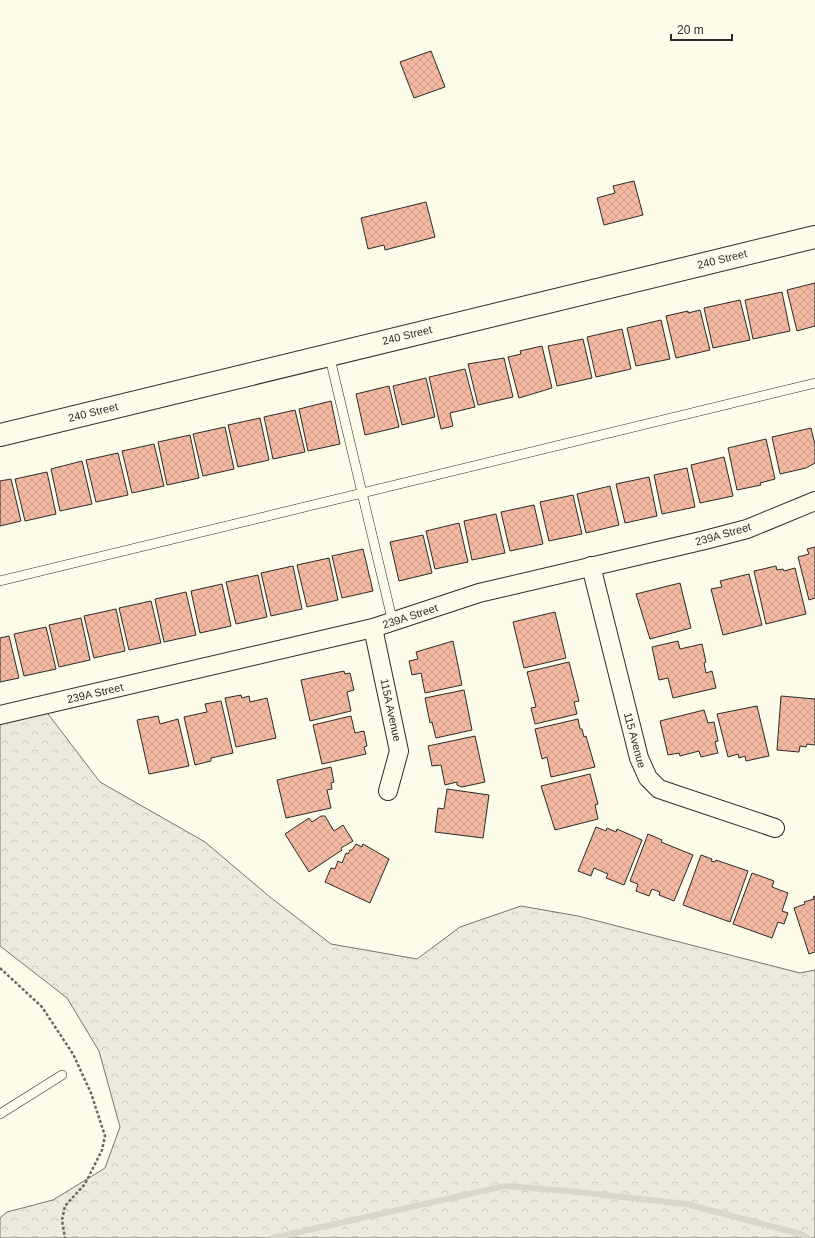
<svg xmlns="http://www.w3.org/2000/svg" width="815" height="1238" font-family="Arial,sans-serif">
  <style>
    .forest { fill: url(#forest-crowns); stroke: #74746e }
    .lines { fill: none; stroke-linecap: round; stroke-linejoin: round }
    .stream { stroke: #d8d7c9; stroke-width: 6 }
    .building { fill: url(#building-cross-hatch); stroke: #2b2b2b }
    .service-casing { stroke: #2b2b2b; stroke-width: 10 }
    .minor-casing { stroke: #2b2b2b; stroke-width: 20 }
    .secondary-casing { stroke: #2b2b2b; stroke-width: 24 }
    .path { stroke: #6a6964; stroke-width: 2.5; stroke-dasharray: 3 2; stroke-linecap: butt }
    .service { stroke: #fdfbea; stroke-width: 9 }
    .minor { stroke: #fdfbea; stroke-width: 18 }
    .secondary { stroke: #fdfbea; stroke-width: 22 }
    .labels { text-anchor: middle; stroke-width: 3; stroke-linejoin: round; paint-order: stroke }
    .street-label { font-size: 11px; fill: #2b2b2b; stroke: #fdfbea }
  </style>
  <defs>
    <pattern id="forest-crowns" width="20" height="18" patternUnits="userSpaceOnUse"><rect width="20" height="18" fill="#ecebdb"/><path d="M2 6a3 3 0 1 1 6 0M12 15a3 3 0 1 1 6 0" fill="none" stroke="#cbcabc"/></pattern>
    <pattern id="building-cross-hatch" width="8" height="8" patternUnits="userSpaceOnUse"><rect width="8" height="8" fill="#f2b8a0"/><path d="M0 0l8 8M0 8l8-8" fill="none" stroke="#d09e8a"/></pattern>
  </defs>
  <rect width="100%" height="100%" fill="#fdfbea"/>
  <!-- forest -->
  <path class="forest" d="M45,710L100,782L205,842L270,897L331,944L417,959L460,927L521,906L578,916L800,973L815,970V1238H0V1218L7,1212L53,1200L105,1168L120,1127L99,1051L67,998L0,946V721Z"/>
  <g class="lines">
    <!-- stream -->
    <path class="stream" d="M273,1238L505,1186L568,1191L686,1204L801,1234L808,1238"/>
  </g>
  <!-- building -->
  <g class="building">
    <path d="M431,51L445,87L414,98L400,62Z"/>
    <path d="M634,181L643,215L604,225L597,198L615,193L613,186Z"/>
    <path d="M426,202L435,237L385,250L384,245L368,249L361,218Z"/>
    <path d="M815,283V326L797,331L787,290Z"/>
    <path d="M782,292L790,331L753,339L745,300Z"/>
    <path d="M740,300L750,340L713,348L704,308Z"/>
    <path d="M700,310L710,350L676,358L666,316L688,311V313Z"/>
    <path d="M661,320L670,359L636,366L627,328Z"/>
    <path d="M622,329L631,369L596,377L587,337Z"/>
    <path d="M583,339L592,378L557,386L548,346Z"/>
    <path d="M542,346L552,388L519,398L508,357L521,354L520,351Z"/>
    <path d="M504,358L513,397L478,405L468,364Z"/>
    <path d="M465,369L475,407L450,413L453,426L441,429L429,377Z"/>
    <path d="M426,378L435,417L402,425L393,386Z"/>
    <path d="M389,386L399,427L365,435L356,394Z"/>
    <path d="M331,401L340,444L308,451L299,409Z"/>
    <path d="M295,410L305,452L273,459L264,417Z"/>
    <path d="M260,418L269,460L238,467L228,425Z"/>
    <path d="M225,427L234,469L203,476L193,434Z"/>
    <path d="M811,428L815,445V463L806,468L780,474L772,437Z"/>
    <path d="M190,435L199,478L167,485L158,442Z"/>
    <path d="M766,439L775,479L760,483L761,485L737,490L728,448Z"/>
    <path d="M154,444L164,486L132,493L122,451Z"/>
    <path d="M118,453L128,495L96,502L86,460Z"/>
    <path d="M724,457L733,496L700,503L691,465Z"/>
    <path d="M82,461L92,504L60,511L51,469Z"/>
    <path d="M687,468L695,507L662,514L654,475Z"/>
    <path d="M47,472L56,514L25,521L15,479Z"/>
    <path d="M649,477L657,516L625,523L616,484Z"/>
    <path d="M11,479L21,521L0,526V481Z"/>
    <path d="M610,486L619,525L586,533L577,494Z"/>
    <path d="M573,495L582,534L549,541L540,502Z"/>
    <path d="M534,505L543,544L510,551L501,512Z"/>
    <path d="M496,514L505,553L472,560L464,521Z"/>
    <path d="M459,523L468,562L435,569L426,531Z"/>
    <path d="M423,535L432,573L399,581L390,542Z"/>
    <path d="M815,547V598L809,600L798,557L809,554L807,549Z"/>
    <path d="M363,549L373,591L342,598L332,556Z"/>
    <path d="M329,558L338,600L307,607L297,565Z"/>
    <path d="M293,566L302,609L271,616L261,573Z"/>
    <path d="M776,566L777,570L783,569L784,571L795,568L806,614L766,624L754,571Z"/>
    <path d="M749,574L762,625L723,635L711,589L722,587L720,581Z"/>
    <path d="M258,575L267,617L236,624L226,582Z"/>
    <path d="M680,583L691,628L650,639L636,594Z"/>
    <path d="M222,584L231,626L200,633L191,591Z"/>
    <path d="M186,592L196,635L164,642L155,599Z"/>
    <path d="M151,601L161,643L129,650L119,608Z"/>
    <path d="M116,609L125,651L94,658L84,616Z"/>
    <path d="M555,612L566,658L524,668L513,622Z"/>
    <path d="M81,618L90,660L59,667L49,625Z"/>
    <path d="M46,627L56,669L24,676L14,634Z"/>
    <path d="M9,636L19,678L0,682V638Z"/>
    <path d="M453,641L462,685L425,693L421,673L412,675L409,661L418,659L416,652Z"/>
    <path d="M678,641L680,649L702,644L706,662L704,663L706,673L712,671L716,688L673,698L668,678L659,680L652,647Z"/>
    <path d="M569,662L579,701L574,702L577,714L535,724L531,708L536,707L527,672Z"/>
    <path d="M344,671L345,674L350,673L354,690L347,692L351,711L310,721L301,680Z"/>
    <path d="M464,690L472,730L436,738L432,722L430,723L425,698Z"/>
    <path d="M241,695L242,698L249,696L250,702L267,698L276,738L236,747L225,698Z"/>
    <path d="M781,696L815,699V745L807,744L806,747L800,746L799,752L777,750Z"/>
    <path d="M221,701L233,753L211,758V761L195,765L184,717L207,712L205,704Z"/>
    <path d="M757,706L769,756L746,761L745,756L739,758L738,754L728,757L717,714Z"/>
    <path d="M704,710L708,723L714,722L718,741L715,742L718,753L701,757L699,751L680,756L679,753L668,755L660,721Z"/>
    <path d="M158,716L160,724L178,719L189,766L149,774L137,720Z"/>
    <path d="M351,716L355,733L364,731L367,746L364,747L366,754L322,764L313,725Z"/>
    <path d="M578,719L580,729H582L584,737L586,736L595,767L551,777L547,757L542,759L535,729Z"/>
    <path d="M475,736L485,782L462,787L457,785V782L445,785L441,765L432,766L428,746Z"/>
    <path d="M331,767L334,782L331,783L332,789L327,790L331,808L286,818L277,780Z"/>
    <path d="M590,774L598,804L595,805L598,819L555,830L541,786Z"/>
    <path d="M447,789L489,795L483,838L435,832L438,808L444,809Z"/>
    <path d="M321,816H325L334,831L343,825L353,841L341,848L342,850L309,872L285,834L309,818L312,822Z"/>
    <path d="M596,827L606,831L607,828L616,832L617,829L642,840L624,885L606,878L608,874L594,868L591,876L578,871Z"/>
    <path d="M648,834L662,840L661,842L693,855L674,901L659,895L660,892L652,889L649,896L636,891L638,884L630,881Z"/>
    <path d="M356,844L362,847L363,844L389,859L370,903L325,882L331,868L335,869L338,861L342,863L346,853L348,854L350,850H352Z"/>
    <path d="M701,855L712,859L711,861L715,862L716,860L748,871L730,922L683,905Z"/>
    <path d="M752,873L774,881L772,887L788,893L782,911L788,913L784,924L778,922L772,938L733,924Z"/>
    <path d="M815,896V952L809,954L794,908L805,904L804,902L814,899L813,897Z"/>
  </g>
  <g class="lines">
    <!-- service casing -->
    <g class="service-casing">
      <g id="service">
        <path d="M329,354L393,623"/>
        <path d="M0,581L815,383"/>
        <path d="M0,1114L62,1075"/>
      </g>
    </g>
    <!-- minor casing -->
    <g class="minor-casing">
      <g id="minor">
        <path d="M591,566L639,758L648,778L659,789L775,828"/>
        <path d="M373,628L399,751L388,791"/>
        <path d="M0,715L373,628L479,593L705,540L747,529L815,501"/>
      </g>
    </g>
    <!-- secondary casing -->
    <g class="secondary-casing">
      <path id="secondary" d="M0,435L815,237"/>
    </g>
    <!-- path -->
    <path class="path" d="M0,968L42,1007L73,1054L91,1093L105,1136L102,1150L85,1184L65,1206L62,1220L65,1238"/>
    <!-- service -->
    <use href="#service" class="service"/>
    <!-- minor -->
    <use href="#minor" class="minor"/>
    <!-- secondary -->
    <use href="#secondary" class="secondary"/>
  </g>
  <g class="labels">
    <!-- street labels -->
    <g class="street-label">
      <text transform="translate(722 259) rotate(-14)" y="4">240 Street</text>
      <text transform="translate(407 335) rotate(-14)" y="4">240 Street</text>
      <text transform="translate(93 412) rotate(-14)" y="4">240 Street</text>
      <text transform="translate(723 534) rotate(-16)" y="4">239A Street</text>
      <text transform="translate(410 616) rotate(-18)" y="4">239A Street</text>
      <text transform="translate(95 693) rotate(-13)" y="4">239A Street</text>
      <text transform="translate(391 710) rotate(78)" y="4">115A Avenue</text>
      <text transform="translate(635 740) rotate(75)" y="4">115 Avenue</text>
    </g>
  </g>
  <!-- scale -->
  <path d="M671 34v6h61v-6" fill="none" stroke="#2b2b2b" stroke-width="2"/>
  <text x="677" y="34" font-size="12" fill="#2b2b2b" stroke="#fdfbea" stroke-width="3" paint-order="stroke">20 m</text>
</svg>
